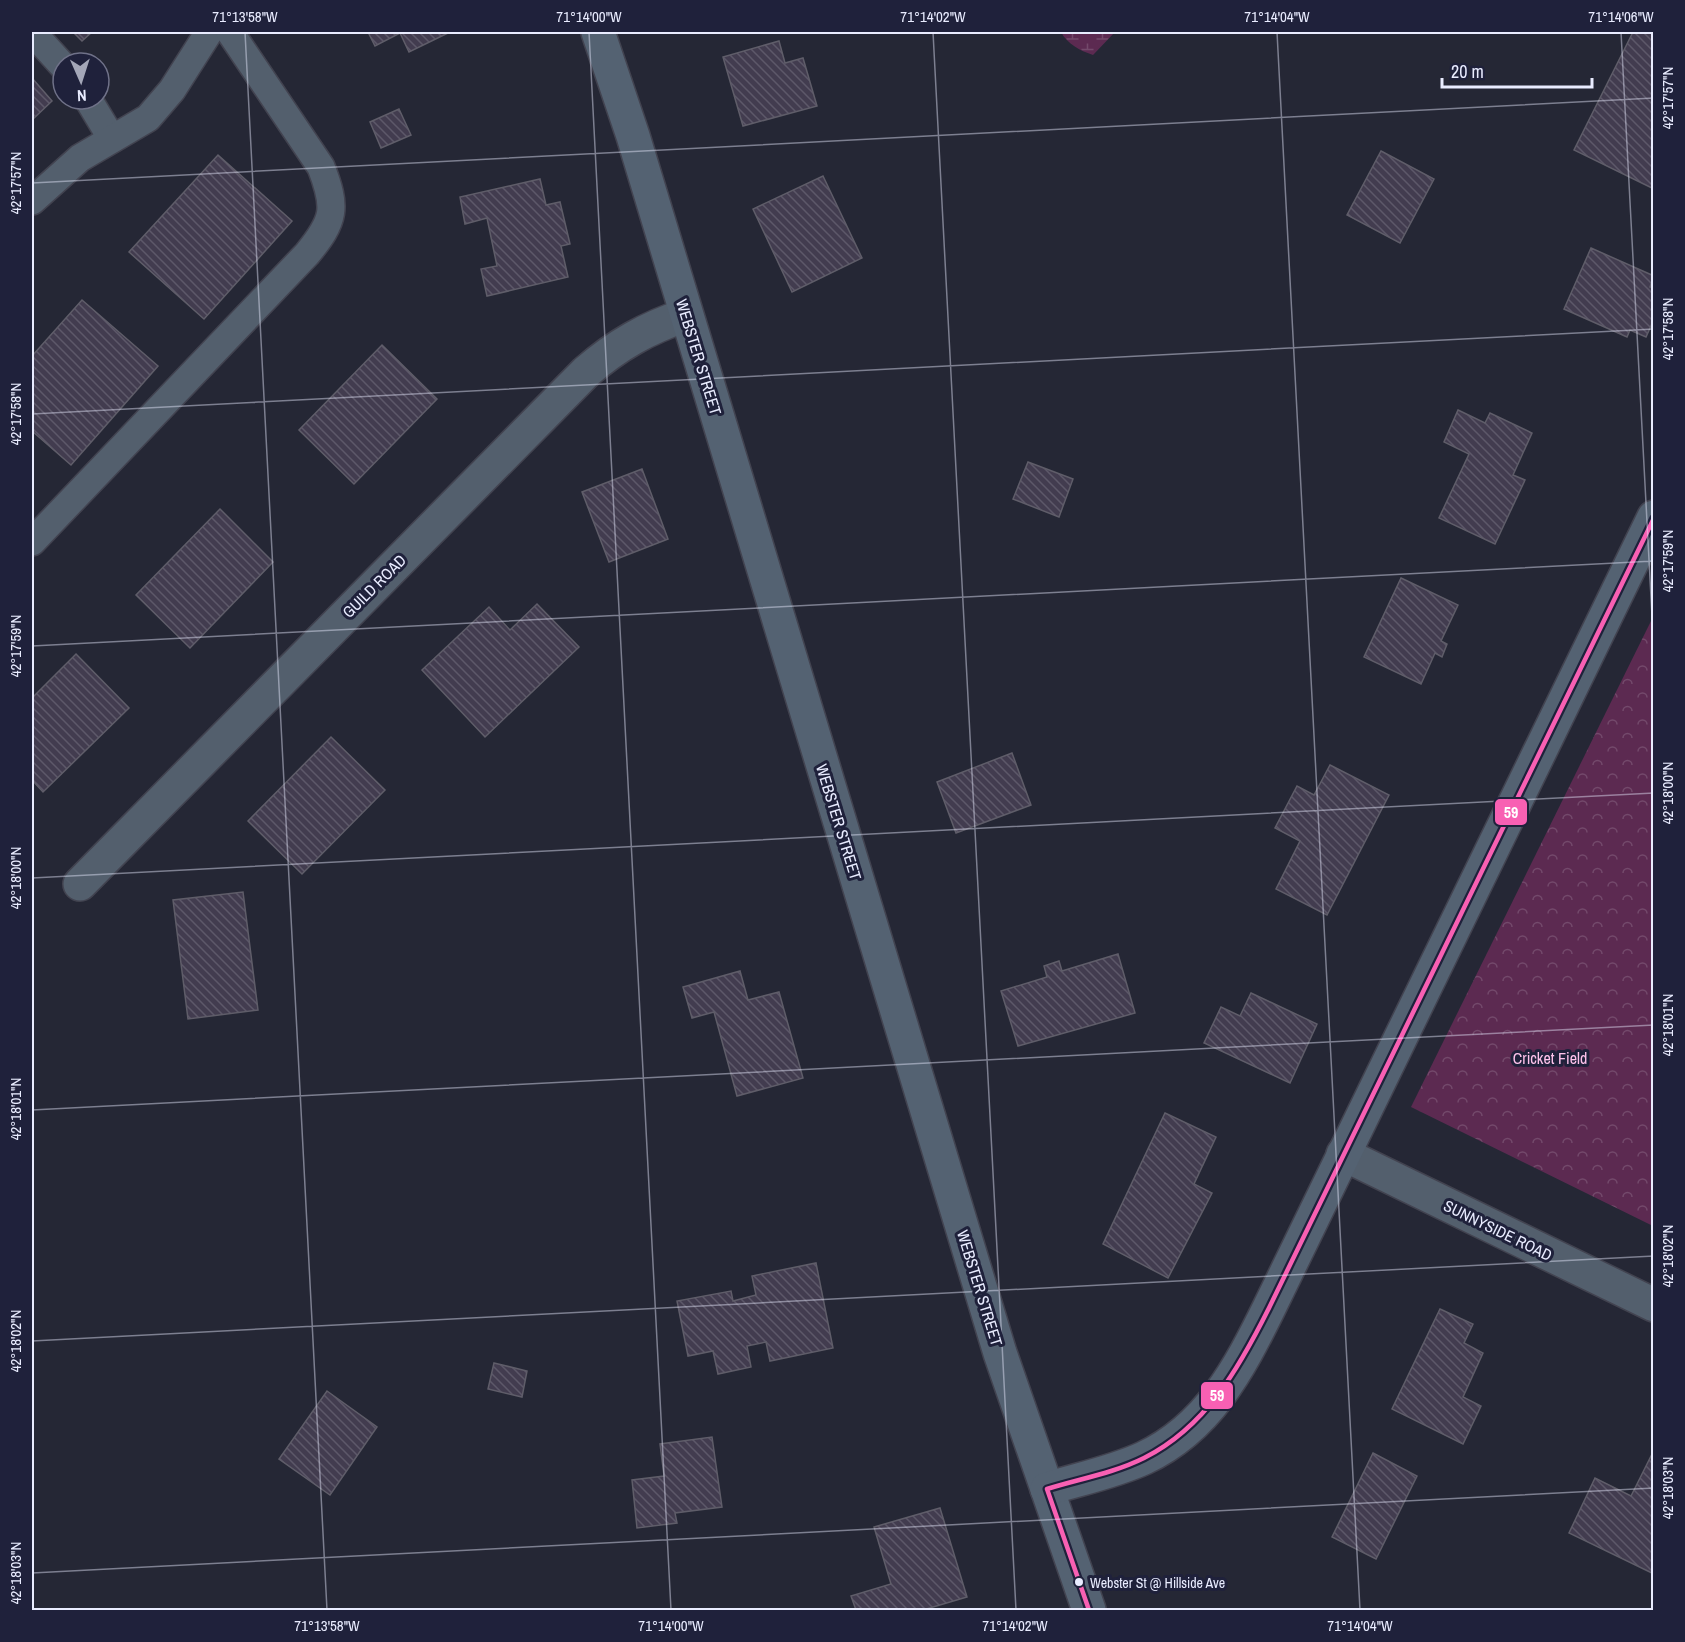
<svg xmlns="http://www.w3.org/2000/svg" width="1685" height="1642" font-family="'Archivo Narrow',sans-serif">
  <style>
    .wetland { fill: url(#wetland-marsh) }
    .park { fill: url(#park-crowns) }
    .building { fill: url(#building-back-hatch); stroke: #5f5d69; stroke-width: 1.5 }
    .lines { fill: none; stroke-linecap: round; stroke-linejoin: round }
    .lane-casing { stroke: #424350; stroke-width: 30 }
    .street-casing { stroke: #424350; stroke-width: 36 }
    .secondary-casing { stroke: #424350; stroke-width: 36 }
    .lane { stroke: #535f6d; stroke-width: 27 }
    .street { stroke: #535f6d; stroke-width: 33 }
    .secondary { stroke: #546272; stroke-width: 33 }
    .bus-1-casing { stroke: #1f213b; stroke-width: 9 }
    .bus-1 { stroke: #f860b3; stroke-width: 4.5 }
    .ticks { fill: none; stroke: #e9ecff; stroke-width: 1.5; stroke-opacity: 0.45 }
    .bus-dot { fill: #e9ecff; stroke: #1f213b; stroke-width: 2 }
    .labels { text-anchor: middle; stroke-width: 6; stroke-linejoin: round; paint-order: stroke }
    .bus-label { font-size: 14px; fill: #e9ecff; stroke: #1f213b; text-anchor: start }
    .street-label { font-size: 16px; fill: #e9ecff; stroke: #1f213b }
    .park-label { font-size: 16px; fill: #fec2eb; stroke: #1f213b }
    .line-badge { stroke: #1f213b; stroke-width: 2 }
    .badge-label { font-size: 16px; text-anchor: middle; font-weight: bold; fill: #fff }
    .neatline { fill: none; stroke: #e9ecff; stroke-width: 2 }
    .ticks-label { font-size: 15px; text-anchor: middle; fill: #e9ecff }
  </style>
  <defs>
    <pattern id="wetland-marsh" width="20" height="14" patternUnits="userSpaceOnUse" patternTransform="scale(1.5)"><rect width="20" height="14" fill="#5c2a51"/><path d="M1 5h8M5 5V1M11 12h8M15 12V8" fill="none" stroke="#73496b"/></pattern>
    <pattern id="park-crowns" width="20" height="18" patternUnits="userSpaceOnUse" patternTransform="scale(1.5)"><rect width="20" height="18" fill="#5c2a51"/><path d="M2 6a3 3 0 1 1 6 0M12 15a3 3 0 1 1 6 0" fill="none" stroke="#73496b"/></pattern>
    <pattern id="building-back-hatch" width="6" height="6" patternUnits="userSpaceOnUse" patternTransform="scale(1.5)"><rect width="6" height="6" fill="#423c4f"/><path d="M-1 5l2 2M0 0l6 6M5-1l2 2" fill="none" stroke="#5d5869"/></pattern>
  </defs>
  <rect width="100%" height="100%" fill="#252735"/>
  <!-- wetland -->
  <path class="wetland" d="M1061,32H1115L1093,55C1081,51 1067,44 1061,32Z"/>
  <!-- park -->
  <path class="park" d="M1653,617V1226L1411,1107Z"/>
  <!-- building -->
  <g class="building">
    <path d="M73,32H92L82,41Z"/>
    <path d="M368,32H450L409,52L400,33L375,46Z"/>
    <path d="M1633,32L1654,33V189L1574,150Z"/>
    <path d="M779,41L785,63L803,58L817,106L743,126L723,57Z"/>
    <path d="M32,78L52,101L32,120Z"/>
    <path d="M399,109L411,135L381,148L370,122Z"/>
    <path d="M1381,151L1434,179L1400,243L1347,215Z"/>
    <path d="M218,155L292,221L204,319L129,252Z"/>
    <path d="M823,176L862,258L792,292L753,209Z"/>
    <path d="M540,179L546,205L560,202L570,244L561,246L568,277L487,296L481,269L497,266L487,218L465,224L460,197Z"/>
    <path d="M1591,248L1654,276L1650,287L1654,288V319L1646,337L1630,330L1627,337L1564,309Z"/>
    <path d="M82,300L158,366L71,465L32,431V356Z"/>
    <path d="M382,345L437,399L354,484L299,430Z"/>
    <path d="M1458,410L1485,423L1490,413L1532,433L1513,475L1525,480L1495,544L1439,518L1469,454L1444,442Z"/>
    <path d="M1028,462L1073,479L1059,517L1013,499Z"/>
    <path d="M642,469L668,539L609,562L582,492Z"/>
    <path d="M220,509L273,562L190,648L136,595Z"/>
    <path d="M1401,578L1458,605L1441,641L1447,644L1442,657L1435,653L1421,684L1364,657Z"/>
    <path d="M537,604L579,647L485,737L422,670L489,607L510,630Z"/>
    <path d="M76,654L129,708L43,792L32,780V698Z"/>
    <path d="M331,737L385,790L302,874L248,821Z"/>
    <path d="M1012,753L1031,805L956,833L937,782Z"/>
    <path d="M1330,765L1389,795L1327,915L1276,889L1300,841L1275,828L1297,786L1314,795Z"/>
    <path d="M243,892L258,1010L188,1019L173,900Z"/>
    <path d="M1118,954L1135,1013L1018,1046L1001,991L1047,977L1044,966L1059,961L1062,971Z"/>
    <path d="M740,971L748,1000L779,992L803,1078L737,1096L714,1012L692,1018L683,987Z"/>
    <path d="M1251,993L1317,1024L1290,1083L1204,1043L1221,1007L1240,1016Z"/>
    <path d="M1165,1113L1216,1137L1194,1184L1212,1193L1168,1278L1103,1244Z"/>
    <path d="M816,1263L833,1348L770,1361L766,1342L747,1346L751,1367L718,1374L713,1351L688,1356L677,1301L731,1291L733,1301L756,1295L752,1276Z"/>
    <path d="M1440,1309L1473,1324L1464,1343L1483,1353L1463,1397L1481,1406L1463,1444L1392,1409Z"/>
    <path d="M494,1363L527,1371L522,1397L488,1389Z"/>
    <path d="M327,1391L377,1427L330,1495L279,1459Z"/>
    <path d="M712,1437L722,1507L675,1513L677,1523L637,1528L632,1480L664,1476L660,1444Z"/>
    <path d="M1654,1450V1574L1569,1533L1595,1478L1631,1496Z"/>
    <path d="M1373,1453L1417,1476L1376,1559L1332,1537Z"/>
    <path d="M940,1508L967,1597L923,1610H856L851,1596L891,1584L874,1527Z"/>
  </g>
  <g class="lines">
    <!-- lane casing -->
    <g class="lane-casing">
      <g id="lane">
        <path d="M32,32L63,66"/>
        <path d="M88,99L112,139"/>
        <path d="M32,201L80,158L148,118L172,90L209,32"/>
        <path d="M32,542L307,254C335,220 337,208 321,167L230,32"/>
      </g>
    </g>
    <!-- street casing -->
    <g class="street-casing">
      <g id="street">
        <path d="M80,884L586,372C617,345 647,328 686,315"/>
        <path d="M1343,1154L1654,1305"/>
      </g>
    </g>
    <!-- secondary casing -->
    <g class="secondary-casing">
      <g id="secondary">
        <path d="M598,32L633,136L1000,1353L1089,1610"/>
        <path d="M1047,1489C1079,1479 1114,1472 1144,1458C1208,1428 1239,1369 1269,1308L1654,517"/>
      </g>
    </g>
    <!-- lane -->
    <use href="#lane" class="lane"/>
    <!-- street -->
    <use href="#street" class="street"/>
    <!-- secondary -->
    <use href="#secondary" class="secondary"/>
    <!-- bus-1 casing -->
    <g class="bus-1-casing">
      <path id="bus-1" d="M1089,1610L1047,1489C1079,1479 1114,1473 1144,1458C1206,1427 1239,1368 1269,1308L1654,518"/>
    </g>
    <!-- bus-1 -->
    <use href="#bus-1" class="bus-1"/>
  </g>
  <!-- ticks -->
  <path class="ticks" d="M245,32L327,1610M589,32L671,1610M933,32L1016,1610M1277,32L1360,1610M1621,32L1654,654M32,183L1654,98M32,414L1654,329M32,646L1654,561M32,878L1654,793M32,1110L1654,1025M32,1341L1654,1256M32,1573L1654,1488"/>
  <!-- markers -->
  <circle class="bus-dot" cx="1079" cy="1582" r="5"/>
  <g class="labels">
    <!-- bus labels -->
    <g class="bus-label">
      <text x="1090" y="1588">Webster St @ Hillside Ave</text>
    </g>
    <!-- street labels -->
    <g class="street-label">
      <text transform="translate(699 357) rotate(73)" y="6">WEBSTER STREET</text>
      <text transform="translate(374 586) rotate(-45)" y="6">GUILD ROAD</text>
      <text transform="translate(839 822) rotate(73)" y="6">WEBSTER STREET</text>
      <text transform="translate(1498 1230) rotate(26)" y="6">SUNNYSIDE ROAD</text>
      <text transform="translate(980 1288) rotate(73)" y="6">WEBSTER STREET</text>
    </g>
    <!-- park labels -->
    <g class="park-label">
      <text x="1550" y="1064">Cricket Field</text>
    </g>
  </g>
  <g class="line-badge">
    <rect x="1494" y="798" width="34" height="28" rx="6" fill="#f860b3"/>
    <rect x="1200" y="1381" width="34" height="29" rx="6" fill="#f860b3"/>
  </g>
  <g class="badge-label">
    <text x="1511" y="818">59</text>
    <text x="1217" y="1401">59</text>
  </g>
  <!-- border -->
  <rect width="1685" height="1642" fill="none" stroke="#1f213b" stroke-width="66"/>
  <!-- north arrow -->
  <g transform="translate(81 81) rotate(177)"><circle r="28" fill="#1f213b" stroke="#707289" stroke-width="1.5"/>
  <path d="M0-4.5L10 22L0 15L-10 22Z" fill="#a4a7b8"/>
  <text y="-9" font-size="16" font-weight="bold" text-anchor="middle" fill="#e9ecff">N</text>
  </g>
  <!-- scale -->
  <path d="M1442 78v9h150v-9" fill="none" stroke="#e9ecff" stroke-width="3"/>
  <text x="1451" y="78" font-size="18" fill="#e9ecff" stroke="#1f213b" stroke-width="4.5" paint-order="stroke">20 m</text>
  <rect x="33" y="33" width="1619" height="1576" class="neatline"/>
  <g class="ticks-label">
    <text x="245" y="22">71°13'58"W</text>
    <text x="589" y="22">71°14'00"W</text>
    <text x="933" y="22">71°14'02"W</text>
    <text x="1277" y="22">71°14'04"W</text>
    <text x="1621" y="22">71°14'06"W</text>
    <text transform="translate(1668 98) rotate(-90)" y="5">42°17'57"N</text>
    <text transform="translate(16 183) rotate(-90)" y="5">42°17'57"N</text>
    <text transform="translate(1668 329) rotate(-90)" y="5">42°17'58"N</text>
    <text transform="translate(16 414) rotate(-90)" y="5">42°17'58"N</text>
    <text transform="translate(1668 561) rotate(-90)" y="5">42°17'59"N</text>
    <text transform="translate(16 646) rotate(-90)" y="5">42°17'59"N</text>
    <text transform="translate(1668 793) rotate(-90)" y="5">42°18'00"N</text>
    <text transform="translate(16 878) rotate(-90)" y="5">42°18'00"N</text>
    <text transform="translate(1668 1025) rotate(-90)" y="5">42°18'01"N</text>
    <text transform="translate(16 1109) rotate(-90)" y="5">42°18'01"N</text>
    <text transform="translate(1668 1256) rotate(-90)" y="5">42°18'02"N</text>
    <text transform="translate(16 1341) rotate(-90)" y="5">42°18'02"N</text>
    <text transform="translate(1668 1488) rotate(-90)" y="5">42°18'03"N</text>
    <text transform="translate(16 1573) rotate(-90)" y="5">42°18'03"N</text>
    <text x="327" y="1631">71°13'58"W</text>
    <text x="671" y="1631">71°14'00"W</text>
    <text x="1015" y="1631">71°14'02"W</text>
    <text x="1360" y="1631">71°14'04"W</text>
  </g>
</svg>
